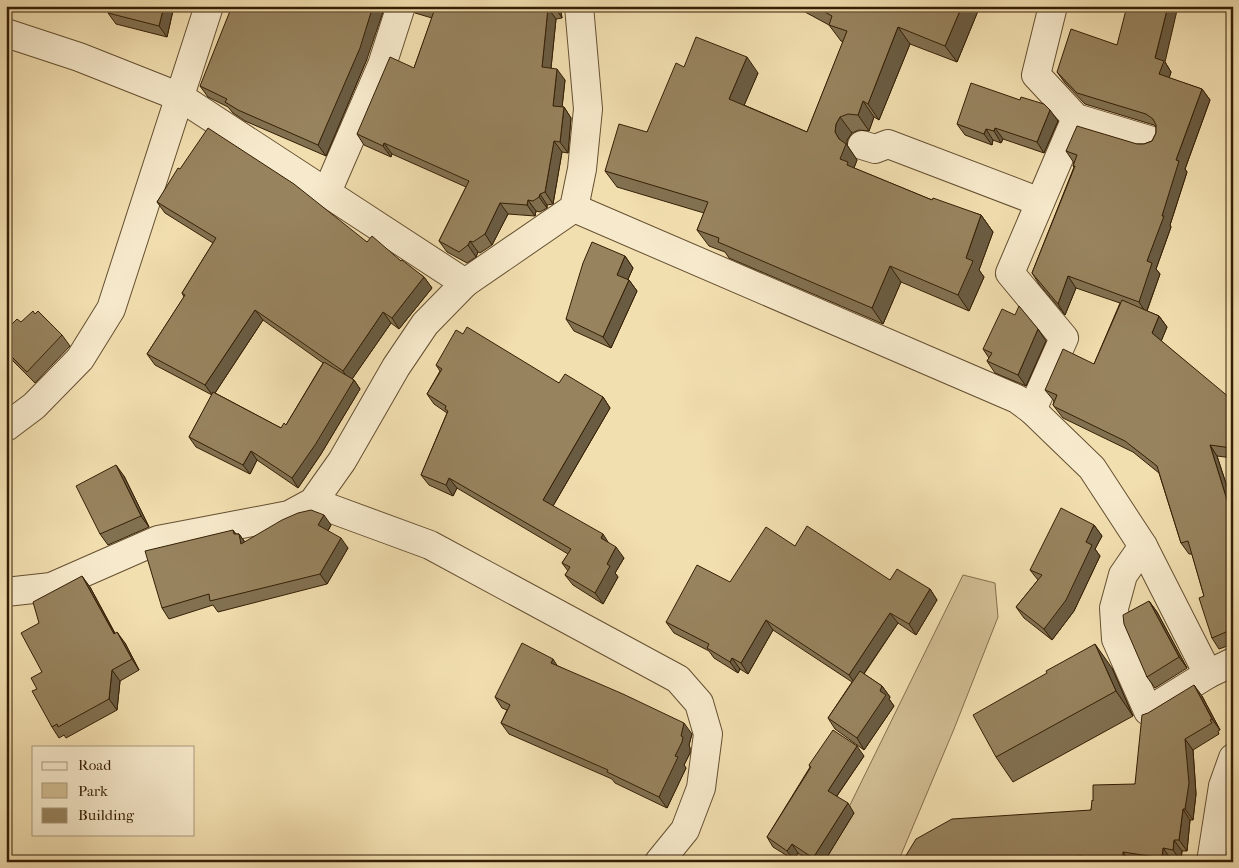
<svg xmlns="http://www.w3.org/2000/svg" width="1239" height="868" font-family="'IM FELL French Canon',serif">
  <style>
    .green { fill: #d2be93; stroke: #846e4c }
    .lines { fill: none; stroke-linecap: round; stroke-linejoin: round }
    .minor-casing { stroke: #644f30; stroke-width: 30 }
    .minor { stroke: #f7eacc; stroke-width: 28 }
    .wall { fill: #827151; stroke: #351f05; fill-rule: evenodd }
    .shaded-wall { fill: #6a5c42; stroke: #351f05 }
    .building { fill: #97835e; stroke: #351f05 }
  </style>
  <rect width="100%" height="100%" fill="#f2dfb0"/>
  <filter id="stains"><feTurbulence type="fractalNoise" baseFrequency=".004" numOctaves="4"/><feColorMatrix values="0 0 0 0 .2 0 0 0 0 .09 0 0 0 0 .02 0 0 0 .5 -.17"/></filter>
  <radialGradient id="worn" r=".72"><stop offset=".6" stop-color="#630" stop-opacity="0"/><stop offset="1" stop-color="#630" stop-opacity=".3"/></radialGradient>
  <!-- green -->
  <path class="green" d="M963,575L995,583L998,617L954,729L898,862H822Z"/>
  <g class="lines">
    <!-- minor casing -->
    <g class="minor-casing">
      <g id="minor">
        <path d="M1053,6L1036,75L1076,118L1149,140"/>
        <path d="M6,33L79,57L180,97L465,283"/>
        <path d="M862,145L875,149L888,144L1040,202"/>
        <path d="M327,192L382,65L401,6"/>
        <path d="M574,208L1017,399L1032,410L1092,468L1143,546L1208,674L1233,662"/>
        <path d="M1032,410L1064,338L1010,273L1076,118"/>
        <path d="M6,427L34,406L80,359L111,309L209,6"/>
        <path d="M313,502L430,545L678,679L699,703L708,734L701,788L685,830L659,862"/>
        <path d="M1143,546L1123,575L1114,608L1116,639L1148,711L1208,674"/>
        <path d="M6,592L51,587L158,540L289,515L313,502L342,461L396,367L425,324L465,283L574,208L582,169L588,109L579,6"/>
        <path d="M1211,862L1223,786L1233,758"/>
      </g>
    </g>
    <!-- minor -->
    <use href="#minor" class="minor"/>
  </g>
  <!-- wall -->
  <g class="wall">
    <path d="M110,6H174L167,37L116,24L108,13Z"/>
    <path d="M410,6H560L562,18L556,19L551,68L565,80L562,107H564L571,118L568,153L562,152L553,204L547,205V208L540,212L536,211L535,216L508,214L492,245L480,253L478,252L476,257L467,263L447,252L439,241L466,187L392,154L391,157L364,145L357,134L414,68L432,18L415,13Z"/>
    <path d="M794,6H980L957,62L910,44L879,120L874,117L869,131L859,130L852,133L847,140V145L857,160L854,168L932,200L981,215L993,232L979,270L984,277L969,311L901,282L883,324L729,258L725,252L709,246L697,230L704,213L617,187L605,171L647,132L684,67L758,73L744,105L807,132L843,42L841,41L829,25Z"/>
    <path d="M367,59L326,156L245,121L233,113L228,107L208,97L200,86Z"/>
    <path d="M1165,62L1171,72L1169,78L1202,89L1210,100L1185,169L1187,172L1170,225L1171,227L1156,269L1160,274L1147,311L1159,316L1167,327L1161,341L1233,402V458L1217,456L1233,505V644L1219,649L1212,638L1204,596L1192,554H1189L1181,543L1159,473L1133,452L1063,418L1053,405L1054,401L1045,390L1094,364L1120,303L1076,288L1065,315L1039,284L1032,273L1074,167L1073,166L1074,163L1066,151L1137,144H1144L1152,141L1156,133V127L1154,125L1085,104L1065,83L1057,72Z"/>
    <path d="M1058,121L1044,153L1003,139L1001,143L993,140L992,145L965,135L957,124Z"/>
    <path d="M180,169L367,242L401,261L424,277L432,288L399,329L391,323L352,379L354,380L360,389L321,454L298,488L257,460L250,474L196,447L189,437L212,395L155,365L147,354L184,297L182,293L213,243L165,213L157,202ZM263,320L323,363L286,425L281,428L215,393Z"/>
    <path d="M625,256L633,268L628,279L629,280L637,291L611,348L574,331L566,319Z"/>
    <path d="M35,314L62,335L70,346L35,383L6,354V330L21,322Z"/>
    <path d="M1038,329L1046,341L1026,386L995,373L987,361L989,358L983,349Z"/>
    <path d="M436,365L559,383L603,397L610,408L553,506L609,543L624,558L615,573L618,577L603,604L573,585L565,575L568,571L562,563L568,554L457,488L453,496L429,485L421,475L447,413L434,404L427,394L440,371Z"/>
    <path d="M124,476L149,527L108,545L100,534Z"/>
    <path d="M331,525L328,531L348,548L327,584L218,612L213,605L169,619L162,608L236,534H239L245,542Z"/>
    <path d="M1094,525L1102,536L1095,549L1100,556L1074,611L1052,640L1024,618L1016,607L1038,580L1030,570Z"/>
    <path d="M795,546L890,580L930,589L937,600L916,635L898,623L864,674L882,686L890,697L889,699L894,706L864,750L835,729L828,718L852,682L773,630L748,674L740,669L738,673L714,658L709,651L674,633L666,622L730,582Z"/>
    <path d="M90,587L115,633L125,643L139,670L120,681L117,710L66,738L64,735L59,738L52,727L37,689L42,672L39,623Z"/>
    <path d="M1149,601L1157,612L1187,668L1155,688L1147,677Z"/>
    <path d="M558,666L692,734L689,745L690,748V753L684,765L686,768L667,808L615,783L612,779L509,734L501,723L507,710L502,708L495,697Z"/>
    <path d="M1112,668L1133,716L1013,782L996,757Z"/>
    <path d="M1202,696L1220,730L1218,731L1219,734L1193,750L1196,794L1193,820H1190L1187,851H1182L1181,861L1171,859L1170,862H902L1091,810L1093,801L1135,784Z"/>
    <path d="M864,756L837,796L854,813L824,862H811L798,853L794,860L773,847L767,837L810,767L809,765Z"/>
  </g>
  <!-- shaded-wall -->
  <g class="shaded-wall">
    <path d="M164,6H174L167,37L159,26Z"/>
    <path d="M373,6H385L367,59L326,156L318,145Z"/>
    <path d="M554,6H560L562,18Z"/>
    <path d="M962,6H980L957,62L945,46Z"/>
    <path d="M1168,6H1178L1165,62L1171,72L1167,85L1159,74L1155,58Z"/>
    <path d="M548,8L556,19L550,78L542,67Z"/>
    <path d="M898,27L910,44L879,120L868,104Z"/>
    <path d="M747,57L758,73L740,115L729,99Z"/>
    <path d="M557,69L565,80L561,117L553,106Z"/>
    <path d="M1202,89L1210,100L1185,169L1187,172L1170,225L1171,227L1156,269L1160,274L1146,313L1139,302L1147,261L1162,216L1176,160Z"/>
    <path d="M863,101L874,117L869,131L858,115Z"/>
    <path d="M564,107L571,118L568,153L560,142Z"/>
    <path d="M1050,110L1058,121L1044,153L1037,142Z"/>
    <path d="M840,117L852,133L847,140V145L857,160L853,170L840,159L839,139L835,132L836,124Z"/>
    <path d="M995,128L1003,139L1001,143L994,131Z"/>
    <path d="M986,129L993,140L992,145L984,134Z"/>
    <path d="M554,141L562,152L553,204L545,192Z"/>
    <path d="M384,143L392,154L391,157L383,146Z"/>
    <path d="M540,194L547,205V208L539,197Z"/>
    <path d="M528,200L536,211L535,216L527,205Z"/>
    <path d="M500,203L508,214L492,245L485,234Z"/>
    <path d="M981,215L993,232L979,270L984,277L969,311L958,295L966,258Z"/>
    <path d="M470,241L478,252L476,257L468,245Z"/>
    <path d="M625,256L633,268L625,286L617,275Z"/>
    <path d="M890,266L901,282L883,324L872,308Z"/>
    <path d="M1068,276L1076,288L1065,315L1058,304Z"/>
    <path d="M424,277L432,288L399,329L392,318Z"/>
    <path d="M629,280L637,291L611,348L603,337Z"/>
    <path d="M255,310L263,320L213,396L205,385Z"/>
    <path d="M383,312L391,323L350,382L343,371Z"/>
    <path d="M1159,316L1167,327L1160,344L1152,333Z"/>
    <path d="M1038,329L1046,341L1026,386L1018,375Z"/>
    <path d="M354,380L360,389L321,454L298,488L292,478Z"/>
    <path d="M603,397L610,408L550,511L543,500Z"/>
    <path d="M1230,398L1233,402V410L1229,404Z"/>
    <path d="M1233,432V450L1231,448Z"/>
    <path d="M1210,445L1217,456L1233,505V516L1231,513Z"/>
    <path d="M251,451L257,460L250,474L243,465Z"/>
    <path d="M116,465L124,476L149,527L141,516Z"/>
    <path d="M449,478L457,488L453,496L446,485Z"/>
    <path d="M324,515L331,525L325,535L318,525Z"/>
    <path d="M1094,525L1102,536L1095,549L1100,556L1074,611L1052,640L1044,629Z"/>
    <path d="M233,530L240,539L239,534L246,544L249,555L234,534Z"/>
    <path d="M603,534L610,545L601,538Z"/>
    <path d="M341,538L348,548L327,584L320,574Z"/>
    <path d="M616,547L624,558L615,573L618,577L603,604L595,593L607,564Z"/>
    <path d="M82,576L90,587L121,645L114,634Z"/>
    <path d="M930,589L937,600L916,635L909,624Z"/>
    <path d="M1149,601L1157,612L1187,668L1179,657Z"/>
    <path d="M890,613L898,623L856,685L849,675Z"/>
    <path d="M766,620L773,630L748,674L741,663Z"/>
    <path d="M117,632L125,643L139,670L132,659Z"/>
    <path d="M1095,644L1112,668L1133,716L1116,691Z"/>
    <path d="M732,658L740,669L738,673L730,662Z"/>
    <path d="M553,659L560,670L551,663Z"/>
    <path d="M112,670L120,681L117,710L109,699Z"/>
    <path d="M1194,685L1202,696L1220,730L1212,719Z"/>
    <path d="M882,686L890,697L889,699L894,706L864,750L857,738Z"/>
    <path d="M684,723L692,734L689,745L690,748V753L684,765L686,768L667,808L659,797L675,756Z"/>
    <path d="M1185,739L1193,750L1196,794L1193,820L1185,809Z"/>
    <path d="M857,746L864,756L834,800L828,791Z"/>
    <path d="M848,803L854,813L824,862H816L813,858Z"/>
    <path d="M1183,809L1190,820L1187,851L1179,840Z"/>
    <path d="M1174,840L1182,851L1181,861L1173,850Z"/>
    <path d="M792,844L798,853L794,860L787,851Z"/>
    <path d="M1163,848L1171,859L1170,862H1165L1162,858Z"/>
    <path d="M1123,852L1130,862H1124L1123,860Z"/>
  </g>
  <!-- building -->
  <g class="building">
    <path d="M110,6H164L159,26L108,13Z"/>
    <path d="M232,6H373L360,48L318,145L238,110L225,102L227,99L200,86Z"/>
    <path d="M421,6L554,7L548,8L542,67L557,69L553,106L564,107L560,142L554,141L545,192L540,194L539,197L533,201L528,200L527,205L500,203L485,234L473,242L470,241L468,245L459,252L439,241L469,181L384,143L383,146L357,134L390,57L414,68L434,11Z"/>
    <path d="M814,6H962L945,46L898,27L868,104L863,101L858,115L848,114L840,117L836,124L835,132L839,139L846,144L840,159L848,162L847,165L932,200L933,198L981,215L966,258L973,261L958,295L890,266L872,308L718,242L719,238L697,230L708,202L605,171L619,124L647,132L676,63L684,67L696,37L747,57L729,99L807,132L847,31L829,25L832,16Z"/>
    <path d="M1127,6H1168L1155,58L1164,61L1159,74L1202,89L1176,160L1179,161L1162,216H1164L1147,261L1152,263L1139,302L1068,276L1058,304L1032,273L1075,166H1073L1077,155L1066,151L1077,126L1137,144H1144L1152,141L1156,133V125L1153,119L1146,114L1077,93L1057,72L1071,29L1117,45Z"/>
    <path d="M971,83L1020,100L1021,97L1044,104L1050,110L1037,142L995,128L994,131L986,129L984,134L957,124Z"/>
    <path d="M208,128L294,184L367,242L372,236L401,261L402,260L424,277L392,318L383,312L343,371L255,310L205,385L147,354L185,295L182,293L216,238L157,202L178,168L180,169Z"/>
    <path d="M592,242L625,256L617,275L629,280L603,337L566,319L583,263Z"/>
    <path d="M1122,300L1159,316L1152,333L1230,398L1229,404L1233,405V432L1231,448L1210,445L1231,513L1233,514V629L1212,638L1199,598L1204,596L1188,541L1181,543L1157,466L1125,441L1055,407L1053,405L1057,395L1045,390L1063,349L1094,364Z"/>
    <path d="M1019,306L1038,329L1018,375L987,361L992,353L983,349L1002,309L1015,315Z"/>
    <path d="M33,311L35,314L38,311L62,335L27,372L6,351V330L17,319L21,322Z"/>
    <path d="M467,327L559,383L565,374L603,397L543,500L603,534L601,538L616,547L607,564L610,566L595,593L565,575L570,567L562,563L571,549L449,478L446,485L421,475L448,411L445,409L446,406L427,394L442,369L436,365L456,330L463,334Z"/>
    <path d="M324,362L354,380L315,445L292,478L251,451L243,465L189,437L213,392L281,428L284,423L286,425Z"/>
    <path d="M116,465L141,516L100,534L76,486Z"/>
    <path d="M1061,508L1094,525L1086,542L1092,545L1066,600L1044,629L1016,607L1042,575L1030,570Z"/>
    <path d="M311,510L324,515L318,525L341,538L320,574L210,601L209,594L162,608L145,551L233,530L234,534H239L241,544L282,520L298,513Z"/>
    <path d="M807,526L890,580L897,569L930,589L909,624L890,613L849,675L766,620L741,663L732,658L730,662L707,648L709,644L666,622L697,565L730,582L766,527L795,546Z"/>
    <path d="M82,576L114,634L117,632L132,659L112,670L109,699L58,727L57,724L52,727L32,691L37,689L31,678L42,672L21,633L39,623L33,602Z"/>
    <path d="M1149,601L1179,657L1147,677L1124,624L1123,615Z"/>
    <path d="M522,643L553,659L551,663L623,694L684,723L681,736L683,737L682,742L675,756L678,757L659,797L607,772L608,770L501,723L510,705L495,697Z"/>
    <path d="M1095,644L1116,691L996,757L973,715L1047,673L1046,671Z"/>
    <path d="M860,671L882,686L880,691L886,695L857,738L828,718Z"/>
    <path d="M1194,685L1212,719L1210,720L1212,723L1185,739L1189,783L1185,809H1183L1179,840H1174L1173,850L1163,848L1162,858L1123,852V860L1091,861V859H1082V856L992,862H902L916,839L952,819L1091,810L1092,800L1093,801V785L1135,784L1142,715L1148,713Z"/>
    <path d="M833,730L857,746L828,791L848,803L813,858L792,844L787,851L767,837L811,767L809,765Z"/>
  </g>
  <!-- margin -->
  <rect width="1239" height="868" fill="none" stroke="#f2dfb0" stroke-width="25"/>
  <rect x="8" y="8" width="1224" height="853" fill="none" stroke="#351f05" stroke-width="2.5"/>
  <rect x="12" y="12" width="1214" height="843" fill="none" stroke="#351f05"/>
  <!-- legend -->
  <rect x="32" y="746" width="162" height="90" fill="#f7eacc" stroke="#a9997c"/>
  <rect x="42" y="762" width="25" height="8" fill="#f7eacc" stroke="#a9997c"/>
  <text x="78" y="770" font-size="15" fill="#351f05">Road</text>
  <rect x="42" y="783" width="25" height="15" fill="#d2be93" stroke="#a9997c"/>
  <text x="78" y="796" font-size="15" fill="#351f05">Park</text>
  <rect x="42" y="808" width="25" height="15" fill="#97835e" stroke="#a9997c"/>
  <text x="78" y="820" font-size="15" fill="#351f05">Building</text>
  <rect width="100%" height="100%" filter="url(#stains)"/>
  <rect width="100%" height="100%" fill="url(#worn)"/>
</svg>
